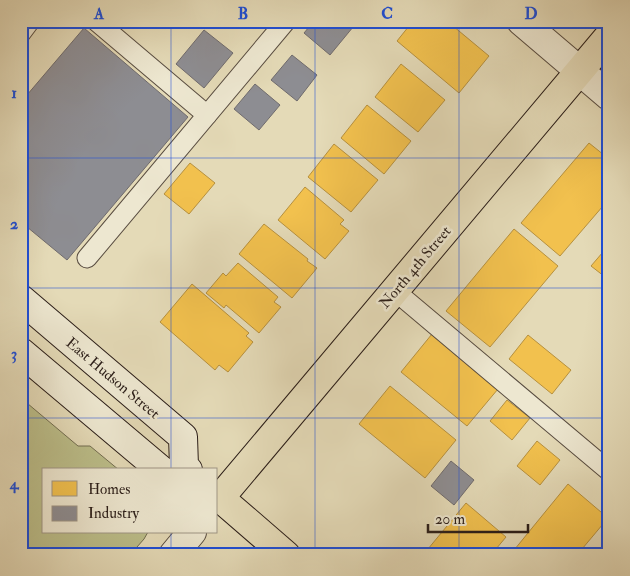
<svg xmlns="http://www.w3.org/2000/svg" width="630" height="576" font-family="'IM FELL Double Pica',serif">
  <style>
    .green { fill: #bbbd89; stroke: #726d50 }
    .homes { fill: #f2c14e; stroke: #b6903e }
    .industry { fill: #8d8d92; stroke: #6f6b6d }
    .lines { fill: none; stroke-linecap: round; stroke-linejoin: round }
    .lane-casing { stroke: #584c40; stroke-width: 21 }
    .street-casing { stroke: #584c40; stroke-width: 30 }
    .secondary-casing { stroke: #2a1d18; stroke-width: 30 }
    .primary-casing { stroke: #2a1d18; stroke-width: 30 }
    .lane { stroke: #ede7d0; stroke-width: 19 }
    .street { stroke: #ede7d0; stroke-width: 28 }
    .secondary { stroke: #ede7d0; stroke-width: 28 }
    .primary { stroke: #e4dab7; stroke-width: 28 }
    .grid { fill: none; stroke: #1d4ed8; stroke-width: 1; stroke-opacity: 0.55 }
    .labels { text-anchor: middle; stroke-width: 5; stroke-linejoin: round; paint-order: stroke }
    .street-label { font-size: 15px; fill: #2a1d18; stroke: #ede7d0 }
    .neatline { fill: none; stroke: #1d4ed8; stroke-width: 2 }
    .grid-label { font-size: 16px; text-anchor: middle; font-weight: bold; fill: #1d4ed8 }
  </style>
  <rect width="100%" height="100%" fill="#e4dab7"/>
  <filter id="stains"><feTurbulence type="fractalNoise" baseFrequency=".004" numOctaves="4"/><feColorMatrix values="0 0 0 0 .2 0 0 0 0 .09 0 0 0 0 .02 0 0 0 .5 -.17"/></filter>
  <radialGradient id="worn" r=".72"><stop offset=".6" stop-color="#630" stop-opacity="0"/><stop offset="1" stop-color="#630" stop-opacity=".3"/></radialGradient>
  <!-- green -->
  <path class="green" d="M21,398L78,446H90L119,470H44V532H148L144,539L130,555H21Z"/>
  <!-- homes -->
  <g class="homes">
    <path d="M413,21H447L489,56L459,93L397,41Z"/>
    <path d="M401,64L445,100L418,132L375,97Z"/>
    <path d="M367,105L411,141L384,174L341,138Z"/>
    <path d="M589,143L609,159V199L560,256L521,223Z"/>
    <path d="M334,144L378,180L351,212L308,177Z"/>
    <path d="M190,163L215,183L189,214L164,194Z"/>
    <path d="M305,187L344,220L340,224L349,231L325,259L278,220Z"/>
    <path d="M264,224L308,259L307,261L317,268L292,298L239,254Z"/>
    <path d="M514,229L558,266L490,347L446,311Z"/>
    <path d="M609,245V280L591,266Z"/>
    <path d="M238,263L278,297L274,302L281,307L259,333L226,305L224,308L206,293L223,273L226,276Z"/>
    <path d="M192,284L249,333L246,336L253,342L228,372L219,365L215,370L160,322Z"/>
    <path d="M432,334L498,389L467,426L401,372Z"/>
    <path d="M528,335L571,370L552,394L509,359Z"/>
    <path d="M390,386L456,440L425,478L359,424Z"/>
    <path d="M507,400L530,418L512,440L490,421Z"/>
    <path d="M537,441L560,460L540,485L517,466Z"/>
    <path d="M568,484L608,518L577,555H510Z"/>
    <path d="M466,503L506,537L491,555H423Z"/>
  </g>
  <!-- industry -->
  <g class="industry">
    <path d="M314,21H358L330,55L304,33Z"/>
    <path d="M84,28L188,117L67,260L21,222V102Z"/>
    <path d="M204,30L233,53L204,88L176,64Z"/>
    <path d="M292,55L317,75L297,101L271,80Z"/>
    <path d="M255,84L280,105L259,130L234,109Z"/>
    <path d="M451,461L474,480L454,505L431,486Z"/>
  </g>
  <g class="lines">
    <!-- lane casing -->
    <g class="lane-casing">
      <g id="lane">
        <path d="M96,21L207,115"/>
        <path d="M21,33L30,21"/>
        <path d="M87,258L286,21"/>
        <path d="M395,291L609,471"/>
      </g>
    </g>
    <!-- street casing -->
    <g class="street-casing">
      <g id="street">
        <path d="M521,21L609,96"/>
        <path d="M173,555L192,532"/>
      </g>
    </g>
    <!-- secondary casing -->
    <g class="secondary-casing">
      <g id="secondary">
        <path d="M21,299L183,437L184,466L188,470"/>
        <path d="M21,352L161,470"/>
      </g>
    </g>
    <!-- primary casing -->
    <g class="primary-casing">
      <path id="primary" d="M286,555L220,498L609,36"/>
    </g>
    <!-- lane -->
    <use href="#lane" class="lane"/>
    <!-- street -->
    <use href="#street" class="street"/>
    <!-- secondary -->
    <use href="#secondary" class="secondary"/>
    <!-- primary -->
    <use href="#primary" class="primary"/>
  </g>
  <!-- grid -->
  <path class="grid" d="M171,21V470M315,21V555M459,21V555M21,158H609M21,288H609M21,418H609M171,532V555"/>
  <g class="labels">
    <!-- street labels -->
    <g class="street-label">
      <text transform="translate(415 267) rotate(-50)" y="5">North 4th Street</text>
      <text transform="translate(113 378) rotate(40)" y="5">East Hudson Street</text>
    </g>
  </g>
  <!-- margin -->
  <rect width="630" height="576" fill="none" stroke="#e4dab7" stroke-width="55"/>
  <!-- legend -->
  <rect x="42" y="468" width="175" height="65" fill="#ede7d0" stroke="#9f9686"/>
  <rect x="52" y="481" width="25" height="15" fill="#f2c14e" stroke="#9f9686"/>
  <text x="88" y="494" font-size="15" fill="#2a1d18">Homes</text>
  <rect x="52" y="506" width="25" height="15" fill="#8d8d92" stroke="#9f9686"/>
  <text x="88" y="518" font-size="15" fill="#2a1d18">Industry</text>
  <!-- scale -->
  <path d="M428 524v8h100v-8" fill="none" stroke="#2a1d18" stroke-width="2.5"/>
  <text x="435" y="524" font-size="15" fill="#2a1d18" stroke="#ede7d0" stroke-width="4" paint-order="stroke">20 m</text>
  <rect x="28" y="28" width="574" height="520" class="neatline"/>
  <g class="grid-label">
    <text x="99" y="19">A</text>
    <text x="243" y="19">B</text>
    <text x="387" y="19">C</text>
    <text x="531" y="19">D</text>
    <text x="14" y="98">1</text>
    <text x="14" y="229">2</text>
    <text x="14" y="359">3</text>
    <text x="14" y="489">4</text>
  </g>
  <rect width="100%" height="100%" filter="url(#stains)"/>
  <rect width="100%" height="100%" fill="url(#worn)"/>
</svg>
